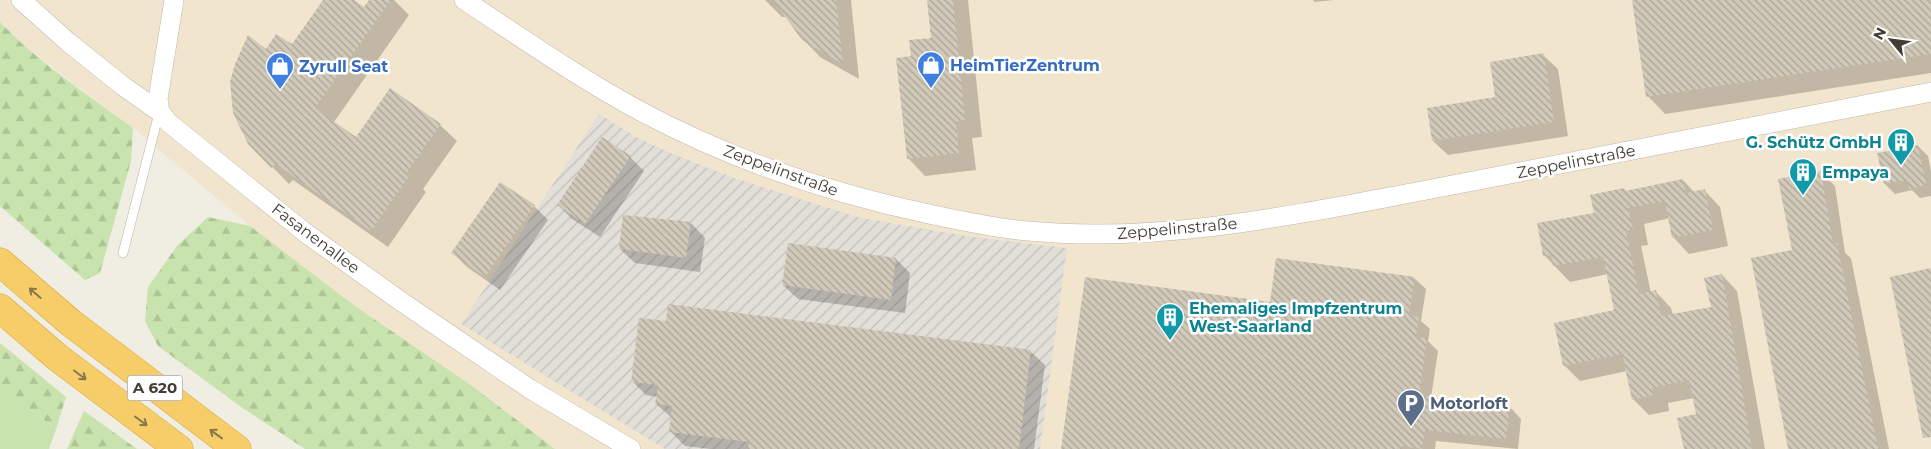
<svg xmlns="http://www.w3.org/2000/svg" width="1931" height="449" font-family="Montserrat,sans-serif">
  <style>
    .commercial { fill: #f2e5ce }
    .industrial { fill: url(#industrial-furrows) }
    .grass { fill: #c8e3ad }
    .forest { fill: url(#forest-firs) }
    .shadow { fill: #0003 }
    .building { fill: url(#building-back-hatch) }
    .lines { fill: none; stroke-linecap: round; stroke-linejoin: round }
    .lane-casing { stroke: #beb8a9; stroke-width: 10 }
    .street-casing { stroke: #beb8a9; stroke-width: 20 }
    .highway-casing { stroke: #d4a239; stroke-width: 29 }
    .lane { stroke: #fff; stroke-width: 9 }
    .street { stroke: #fff; stroke-width: 19 }
    .highway { stroke: #f6cd69; stroke-width: 28 }
    .oneway { stroke: #8a7749 }
    .labels { text-anchor: middle; stroke-width: 5; stroke-linejoin: round; paint-order: stroke }
    .shield { fill: #fff; stroke: #7b7771; stroke-width: 1 }
    .shield-label { font-size: 15px; font-weight: bold; fill: #423d34 }
    .shop-label { font-size: 16px; font-weight: bold; fill: #366cbe; stroke: #fff; text-anchor: start }
    .culture-label { font-size: 16px; font-weight: bold; fill: #0d838f; stroke: #fff; text-anchor: start }
    .street-label { font-size: 16px; fill: #423d34; stroke: #fff }
    .service-label { font-size: 16px; font-weight: bold; fill: #4e5e75; stroke: #fff; text-anchor: start }
  </style>
  <defs>
    <pattern id="industrial-furrows" width="10" height="10" patternUnits="userSpaceOnUse" patternTransform="scale(1.25)"><rect width="10" height="10" fill="#e2ded8"/><path d="M-1 1l2-2M0 10L10 0M9 11l2-2" fill="none" stroke="#c3bfba"/></pattern>
    <pattern id="forest-firs" width="22" height="20" patternUnits="userSpaceOnUse" patternTransform="scale(1.25)"><rect width="22" height="20" fill="#c8e3ad"/><path d="M5 1l3.5 6h-7zM16 11l3.5 6h-7z" fill="#adc495"/></pattern>
    <pattern id="building-back-hatch" width="6" height="6" patternUnits="userSpaceOnUse" patternTransform="scale(1.25)"><rect width="6" height="6" fill="#d1c9b9"/><path d="M-1 5l2 2M0 0l6 6M5-1l2 2" fill="none" stroke="#aba497"/></pattern>
  </defs>
  <rect width="100%" height="100%" fill="#f0ede3"/>
  <!-- commercial -->
  <path class="commercial" d="M0,0H1931V449H555L475,388L355,306L250,226L133,128L75,85L16,39L0,22Z"/>
  <!-- industrial -->
  <path class="industrial" d="M599,114L636,137L673,154L734,178L857,217L965,236L1067,248L1040,449H665L461,324Z"/>
  <!-- grass -->
  <path class="grass" d="M0,387L56,429L49,449H0Z"/>
  <!-- forest -->
  <g class="forest">
    <path d="M0,22C39,63 88,95 133,128L131,161L100,273L85,280L0,206Z"/>
    <path d="M208,217L250,226L355,306L475,388L555,449H305L244,409L158,346L145,321L148,287L177,246Z"/>
    <path d="M0,343L66,397L56,429L0,387Z"/>
    <path d="M84,411L137,449H67Z"/>
  </g>
  <!-- shadow -->
  <g class="shadow">
    <path d="M325,0H351L364,8L370,0H394L409,15L334,122L357,139L440,125L457,141L423,189L426,192L388,247L293,180L289,184L249,143L266,51L293,46Z"/>
    <path d="M851,0L859,79L820,57L803,39L787,17H782L765,0Z"/>
    <path d="M928,0H968L982,137L972,138L976,170L925,176L908,158L912,57L932,39Z"/>
    <path d="M1313,0H1334L1314,2Z"/>
    <path d="M1633,0H1931V73L1665,114L1648,96Z"/>
    <path d="M1543,55L1558,69L1568,136L1448,155L1433,141L1497,98Z"/>
    <path d="M1918,146L1928,156L1931,172V196L1920,198L1912,190L1895,194L1885,184Z"/>
    <path d="M630,157L644,171L600,237L572,219L558,205Z"/>
    <path d="M1821,172L1835,186L1845,253L1851,258L1889,449H1789L1794,251Z"/>
    <path d="M1683,180L1695,193L1705,191L1720,207L1728,246L1689,254L1674,238L1670,218L1644,224L1648,245L1641,246L1651,293L1656,292L1671,308L1673,315L1713,308L1722,275L1737,291L1765,449H1685L1698,415L1694,398L1668,403L1669,411L1649,415L1633,399L1627,371L1580,381L1564,365L1615,311L1608,274L1570,282L1545,256L1624,189L1627,192Z"/>
    <path d="M534,206L548,220L500,290L467,267L453,253Z"/>
    <path d="M624,217L691,223L705,238L700,272L635,263L620,249Z"/>
    <path d="M896,259L910,273L905,313L798,299L783,285Z"/>
    <path d="M1414,278L1426,289L1421,321L1430,329L1428,341L1438,351L1431,398L1510,407L1521,419L1518,449L1436,441L1435,449H1063L1271,304Z"/>
    <path d="M1030,351L1045,365L1034,449H710L685,446L671,432L672,418L656,404L657,397L646,395L632,381Z"/>
  </g>
  <!-- building -->
  <g class="building">
    <path d="M323,0H354L364,7L369,0H391L315,108L356,137L390,88L441,124L407,172L410,175L371,231L276,164L271,168L248,144L233,113L230,82L235,64L248,35L266,49L276,34L292,44Z"/>
    <path d="M773,0H836L843,64L802,40Z"/>
    <path d="M927,0H953L965,120L956,121L959,153L907,159L896,58L911,56L909,40L931,38Z"/>
    <path d="M1632,0H1931V54L1646,97Z"/>
    <path d="M1544,53L1554,122L1432,141L1427,108L1495,97L1490,62Z"/>
    <path d="M602,137L631,156L585,224L557,205Z"/>
    <path d="M1918,145L1926,185L1909,189L1907,180L1884,184L1877,153Z"/>
    <path d="M1821,171L1833,243H1837L1878,449H1788L1751,258L1792,250L1778,179Z"/>
    <path d="M1683,179L1686,193L1705,189L1713,230L1672,238L1665,201L1628,208L1633,229L1626,231L1639,294L1656,290L1661,316L1711,307L1704,278L1722,274L1752,449H1684L1677,418L1696,414L1689,380L1652,388L1654,395L1632,400L1622,354L1563,366L1554,323L1614,310L1603,257L1553,266L1551,255L1543,256L1537,223L1594,213L1590,195L1624,188L1625,191Z"/>
    <path d="M500,182L535,205L485,277L451,253Z"/>
    <path d="M623,215L691,222L686,258L619,249Z"/>
    <path d="M788,243L896,258L891,300L782,285Z"/>
    <path d="M1276,258L1415,277L1409,315L1419,317L1416,337L1427,338L1419,396L1510,406L1506,439L1425,430L1422,449L1402,446V449H1061L1085,277L1270,302Z"/>
    <path d="M1931,268V437L1923,438L1890,277Z"/>
    <path d="M668,304L1031,350L1019,449H748L749,442L669,432L672,406L655,404L658,385L631,382L639,318L666,321Z"/>
  </g>
  <g class="lines">
    <!-- lane casing -->
    <g class="lane-casing">
      <path id="lane" d="M123,253L159,113"/>
    </g>
    <!-- street casing -->
    <g class="street-casing">
      <g id="street">
        <path d="M21,0L68,42L123,86L160,112L169,123L307,234L399,300L530,389L631,449"/>
        <path d="M464,0C522,38 579,78 640,111C730,159 829,193 929,214C962,221 994,228 1028,231C1164,244 1298,214 1432,189C1599,158 1765,124 1931,92"/>
        <path d="M160,112L158,99L174,0"/>
      </g>
    </g>
    <!-- highway casing -->
    <g class="highway-casing">
      <g id="highway">
        <path d="M0,262L71,323L237,449"/>
        <path d="M0,308L57,357L179,449"/>
      </g>
    </g>
    <!-- lane -->
    <use href="#lane" class="lane"/>
    <!-- street -->
    <use href="#street" class="street"/>
    <!-- highway -->
    <use href="#highway" class="highway"/>
  </g>
  <!-- one-way arrows -->
  <defs><path id="oneway-shaft" d="M-6 0H5M1.5-3L5.5 0L1.5 3" fill="none" stroke-width="1.6" stroke-linecap="round" stroke-linejoin="round" transform="scale(1.25)"/></defs>
  <g class="oneway">
    <use href="#oneway-shaft" transform="translate(35 293) rotate(-139)"/>
    <use href="#oneway-shaft" transform="translate(80 375) rotate(37)"/>
    <use href="#oneway-shaft" transform="translate(141 421) rotate(37)"/>
    <use href="#oneway-shaft" transform="translate(216 434) rotate(-144)"/>
  </g>
  <!-- icons -->
  <defs>
    <g id="shop-pin" transform="scale(1.4375)"><path d="M0 17L-7.5 6A9.5 9.5 0 1 1 7.5 6Z" fill="#3f7fe0" stroke="#fff"/><path d="M-5-2.5h2.3a2.7 3.5 0 0 1 5.4 0H5L5.5 6h-11ZM-1.5-2.5h3a1.5 2.3 0 0 0-3 0Z" fill="#fff"/></g>
    <g id="building-pin" transform="scale(1.4375)"><path d="M0 17L-7.5 6A9.5 9.5 0 1 1 7.5 6Z" fill="#0f9aa8" stroke="#fff"/><path d="M-4-6H4V6H1V3H-1V6H-4ZM-2.5-4.3h1.7v1.8h-1.7ZM.8-4.3h1.7v1.8H.8ZM-2.5-1h1.7V.8h-1.7ZM.8-1h1.7V.8H.8Z" fill="#fff"/></g>
    <g id="parking-pin" transform="scale(1.4375)"><path d="M0 17L-7.5 6A9.5 9.5 0 1 1 7.5 6Z" fill="#5c6f8a" stroke="#fff"/><path d="M-3.5-5.5H1a3.5 3.5 0 0 1 0 7H-1V5.5H-3.5ZM-1-3.4V-.6H.8a1.4 1.4 0 0 0 0-2.8Z" fill="#fff"/></g>
  </defs>
  <g fill-rule="evenodd">
    <use href="#shop-pin" x="931" y="65"/>
    <use href="#shop-pin" x="280" y="66"/>
    <use href="#building-pin" x="1901" y="142"/>
    <use href="#building-pin" x="1803" y="172"/>
    <use href="#building-pin" x="1170" y="317"/>
    <use href="#parking-pin" x="1411" y="403"/>
  </g>
  <g class="labels">
    <!-- shield labels -->
    <rect class="shield" x="127.5" y="375.5" width="55" height="25" rx="4"/>
    <g class="shield-label">
      <text x="155" y="393">A 620</text>
    </g>
    <!-- shop labels -->
    <g class="shop-label">
      <text x="950" y="71">HeimTierZentrum</text>
      <text x="299" y="72">Zyrull Seat</text>
    </g>
    <!-- culture labels -->
    <g class="culture-label">
      <text x="1882" y="148" text-anchor="end">G. Schütz GmbH</text>
      <text x="1822" y="178">Empaya</text>
      <text x="1189" y="314">Ehemaliges Impfzentrum<tspan x="1189" dy="18">West-Saarland</tspan></text>
    </g>
    <!-- street labels -->
    <g class="street-label">
      <text transform="translate(1576 161) rotate(-11)" y="6">Zeppelinstraße</text>
      <text transform="translate(781 170) rotate(20)" y="6">Zeppelinstraße</text>
      <text transform="translate(1177 228) rotate(-5)" y="6">Zeppelinstraße</text>
      <text transform="translate(316 238) rotate(37)" y="6">Fasanenallee</text>
    </g>
    <!-- service labels -->
    <g class="service-label">
      <text x="1430" y="409">Motorloft</text>
    </g>
  </g>
  <!-- north arrow -->
  <g transform="translate(1891 40) rotate(299)" stroke="#ffffff" stroke-width="4" paint-order="stroke">
  <path d="M0-4L9 19L0 12L-9 19Z" fill="#423d34"/>
  <text y="-8" font-size="14" font-weight="bold" text-anchor="middle" fill="#423d34">N</text>
  </g>
</svg>
